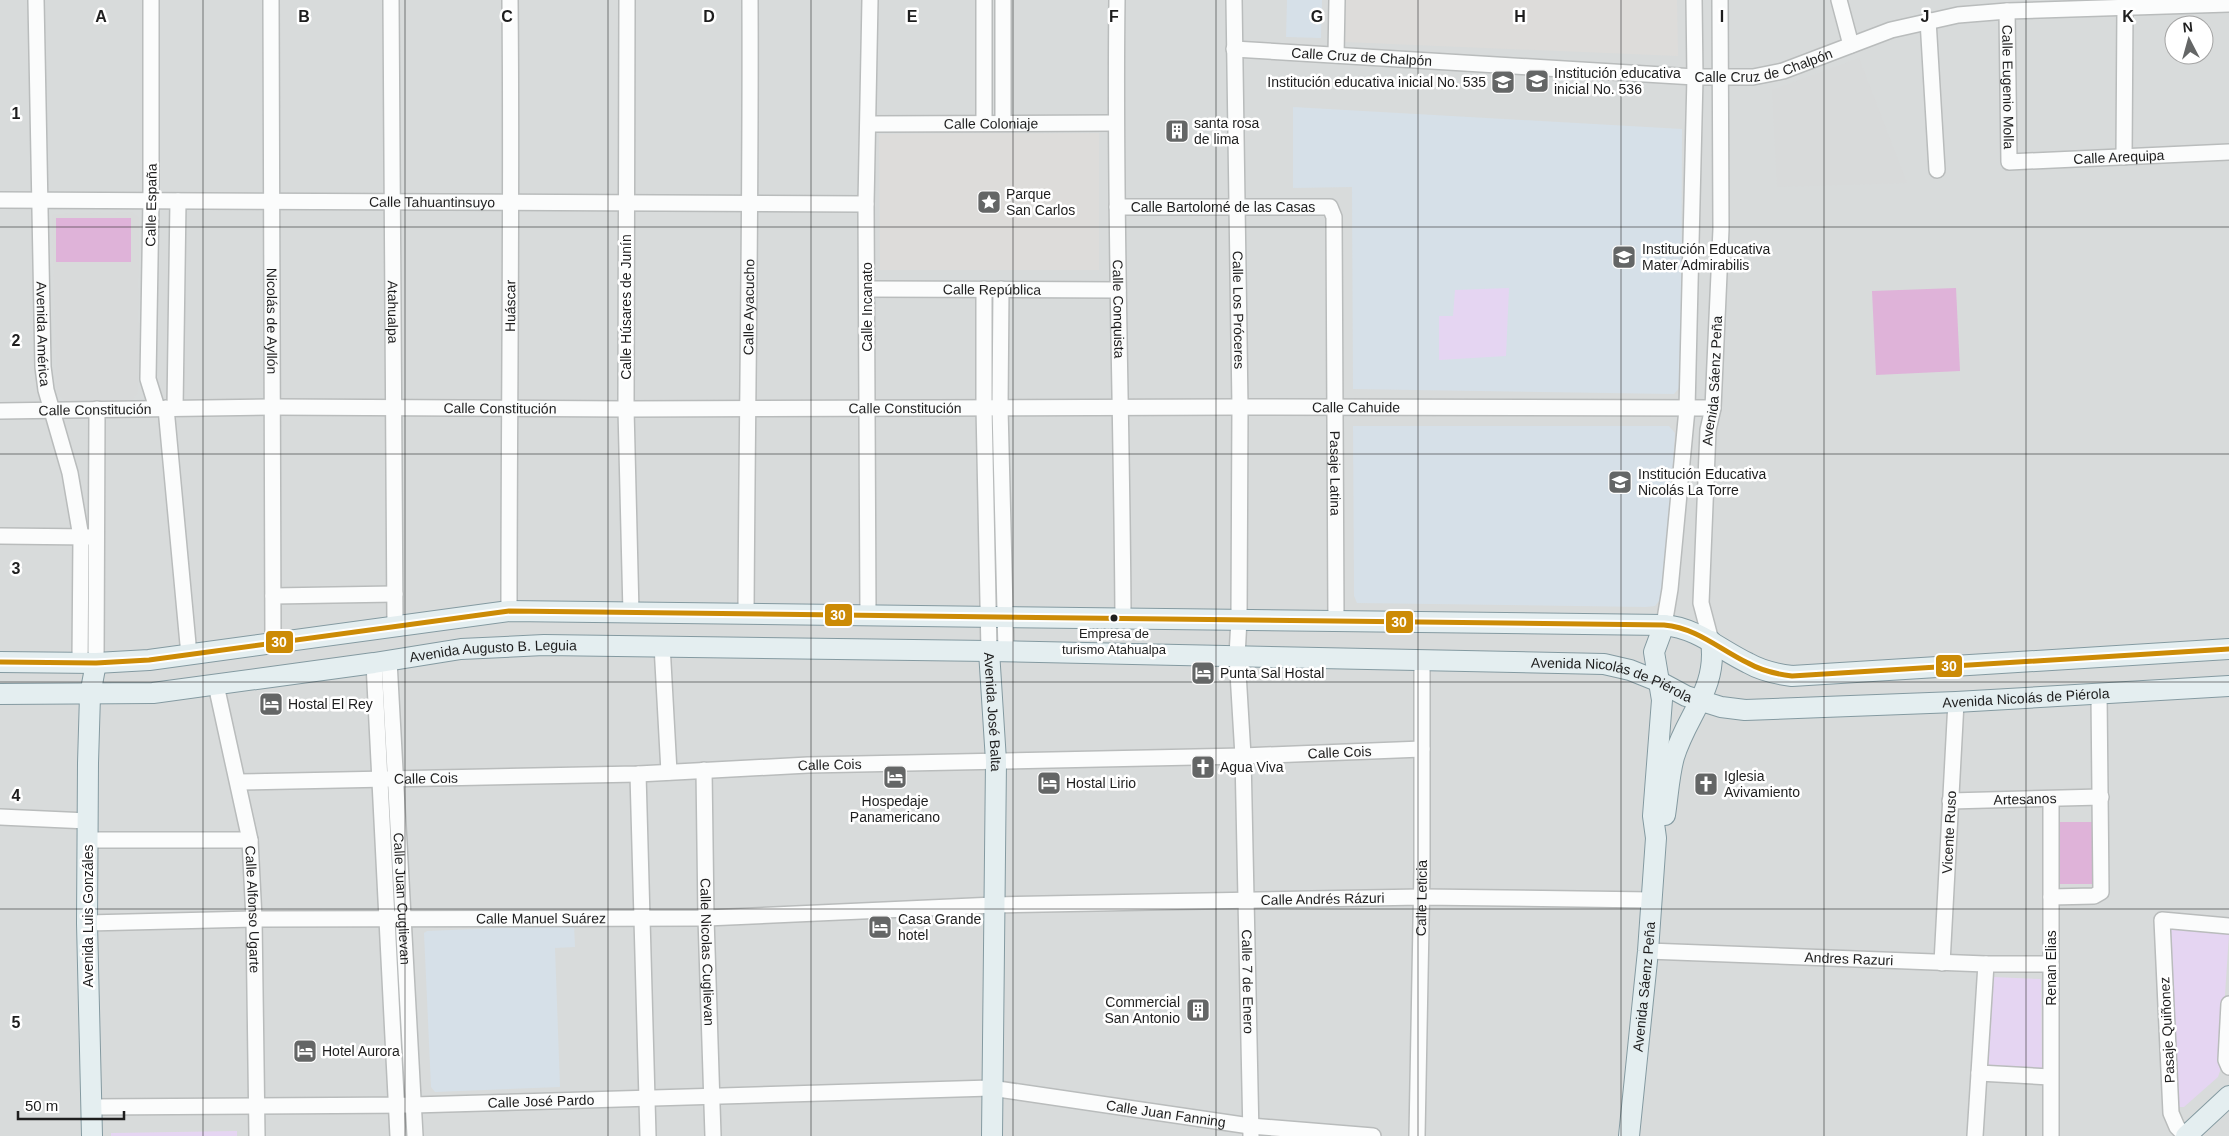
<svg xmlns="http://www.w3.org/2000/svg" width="2229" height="1136" font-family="Arial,sans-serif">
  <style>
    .residential { fill: #d8dbdb; fill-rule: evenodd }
    .education { fill: #d6e0e8 }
    .religious { fill: #d8dada }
    .park { fill: #e5d5f2 }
    .pitch { fill: #dfb3d9 }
    .plaza { fill: #dddcda }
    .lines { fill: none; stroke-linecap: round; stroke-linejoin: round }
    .minor-casing { stroke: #b9bcbc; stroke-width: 18 }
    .major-casing { stroke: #849aa1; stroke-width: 22 }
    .minor { stroke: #fbfcfc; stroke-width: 15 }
    .major { stroke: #e4eef0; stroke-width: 20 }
    .bus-1-casing { stroke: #fff; stroke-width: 9 }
    .bus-1 { stroke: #cc8b06; stroke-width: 5 }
    .grid { fill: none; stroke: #1e1e1e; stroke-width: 1; stroke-opacity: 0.55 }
    .bus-dot { fill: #1e1e1e; stroke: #fff; stroke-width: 2 }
    .labels { text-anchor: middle; stroke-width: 5; stroke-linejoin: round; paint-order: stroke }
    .bus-label { font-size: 13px; fill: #1e1e1e; stroke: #fff }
    .street-label { font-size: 14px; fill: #1e1e1e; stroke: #fff }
    .poi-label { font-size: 14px; fill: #1e1e1e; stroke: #fff; text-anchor: start }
    .grid-label { font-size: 16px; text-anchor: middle; font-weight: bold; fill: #1e1e1e; stroke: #fff; stroke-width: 5; stroke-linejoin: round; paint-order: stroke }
    .line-badge { stroke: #fff; stroke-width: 2 }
    .badge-label { font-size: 14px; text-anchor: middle; font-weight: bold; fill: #fff }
  </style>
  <rect width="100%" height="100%" fill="#e6ebec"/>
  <!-- residential -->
  <path class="residential" d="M0,0H2229V1136H0ZM2174,25H2204V55H2174Z"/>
  <!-- education -->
  <g class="education">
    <path d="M1287,0H1322L1321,38L1286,37Z"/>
    <path d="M1293,107L1682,129L1681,386L1674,394L1353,389L1352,187L1293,188Z"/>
    <path d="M1353,426H1669L1675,433L1664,595L1655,606L1646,607L1357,603L1354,596Z"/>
    <path d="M574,925L575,947L555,948L560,1087L435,1092L431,1087L424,933L427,931Z"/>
  </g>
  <!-- religious -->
  <g class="religious">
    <path d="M1859,58L1907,183L1777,187L1772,90Z"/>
    <path d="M131,212L139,218L138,392L132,400L66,401L57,393L52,217L54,214Z"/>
  </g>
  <!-- park -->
  <g class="park">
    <path d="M1509,288L1506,356L1439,360V316H1453L1455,290Z"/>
    <path d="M2170,925L2225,930L2229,934L2220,1071L2218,1077L2184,1107H2177Z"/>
    <path d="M1992,977L2041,979L2042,1069L1987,1065Z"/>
    <path d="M237,1131V1136H111V1133Z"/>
  </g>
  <!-- pitch -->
  <g class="pitch">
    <rect x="56" y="218" width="75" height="44"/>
    <path d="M1956,288L1960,371L1876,375L1872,291Z"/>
    <rect x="2057" y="822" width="35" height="62"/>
  </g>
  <!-- plaza -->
  <g class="plaza">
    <path d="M1344,0H1677L1678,56L1344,42Z"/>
    <path d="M1099,133V270H880L879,134Z"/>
  </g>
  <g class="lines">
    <!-- minor casing -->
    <g class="minor-casing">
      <g id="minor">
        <path id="s1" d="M36,0L43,367L46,390L70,473L81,537L80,662"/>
        <path d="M151,0V200L148,379L157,408"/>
        <path id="s2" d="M271,0L273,643"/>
        <path id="s3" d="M391,0L395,625"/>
        <path d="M627,0L626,409L631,613"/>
        <path id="s4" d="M1117,0C1114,206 1122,412 1123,618"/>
        <path id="s5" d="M1234,0L1240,407L1239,619L1237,656L1243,756L1251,1136"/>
        <path d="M1839,0L1851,45"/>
        <path id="s6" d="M2007,11L2009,162L2229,152"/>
        <path d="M1928,20L1937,170"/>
        <path id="s7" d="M1234,49L1695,77H1753L1783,71L1891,30L1958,15L2007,11L2229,4"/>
        <path d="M1336,55L1337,0"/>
        <path d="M984,123V0"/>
        <path d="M1003,123V0"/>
        <path id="s8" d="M869,124L1115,123"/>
        <path d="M2124,157L2125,7"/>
        <path id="s9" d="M0,200L866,204"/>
        <path id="s10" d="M1117,207H1330L1334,217L1336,620"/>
        <path id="s11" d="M867,289L1118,290"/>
        <path d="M984,289V407L989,651"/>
        <path d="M1001,289L1000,408L1006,651"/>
        <path d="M166,408L189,655"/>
        <path d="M175,408L178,201"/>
        <path id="s12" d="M0,411L272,407L626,409L1240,407L1713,408"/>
        <path d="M0,536L91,537"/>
        <path d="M273,596L395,594"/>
        <path id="s13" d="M509,611C509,407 512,204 510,0"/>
        <path id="s14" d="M746,615C747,410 751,205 750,0"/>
        <path d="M868,615L866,204L870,0"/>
        <path d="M1664,625L1670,589L1687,409L1695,77L1694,0"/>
        <path id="s15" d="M1711,641L1701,603L1708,430L1713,408L1721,229L1720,0"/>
        <path d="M662,645L669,772"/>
        <path id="s16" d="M389,661L415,1136"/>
        <path d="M96,663L97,409"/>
        <path d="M374,663L398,1136"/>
        <path id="s17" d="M216,685L250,840L254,919L257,1136"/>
        <path id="s18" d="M704,770L706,918L713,1136"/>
        <path d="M638,774L648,1136"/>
        <path id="s19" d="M238,782L638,774L808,765L1243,756L1422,749"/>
        <path id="s20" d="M1950,801L2101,797"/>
        <path d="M0,817L88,821"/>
        <path d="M88,840H250"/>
        <path d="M2051,897L2094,896L2101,892L2099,694"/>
        <path id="s21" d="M87,923L254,919L706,918L995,905L1421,897L1651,900"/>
        <path id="s22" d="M1648,951L1986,964H2051"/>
        <path id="s23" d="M1942,963L1956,702"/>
        <path d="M2229,1004L2226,1060L2229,1067"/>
        <path d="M1979,1073L2050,1077"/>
        <path id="s24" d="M92,1107L413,1105L991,1088L1250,1126L1373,1136"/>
        <path id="s25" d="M1417,1136L1422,870V660"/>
        <path d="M1975,1136L1986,964"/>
        <path d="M2051,1136V799"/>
        <path d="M2186,1136L2177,1127L2171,1113L2162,920L2229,926"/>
      </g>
    </g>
    <!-- major casing -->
    <g class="major-casing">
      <g id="major">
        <path id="s26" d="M989,651L996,761L992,1136"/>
        <path d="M0,662L96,663L149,660L509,611L1664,625C1697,628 1719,649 1748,663C1762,671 1776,674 1792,676L2229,649"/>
        <path id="s27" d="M0,694L153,693L374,663L461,649L544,645L989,651L1604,664L1630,670L1660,682L1686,696L1721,707L1745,710L1956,702L2229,686"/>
        <path d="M1665,815C1668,796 1669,775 1674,757C1687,714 1718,689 1711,641"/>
        <path d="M92,1136L87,923L88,763L90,695L96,663"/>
        <path id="s28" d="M1629,1136L1648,951L1656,838L1653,816L1662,700L1654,652L1664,625"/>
        <path d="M2186,1136L2229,1096"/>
      </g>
    </g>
    <!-- minor -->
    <use href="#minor" class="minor"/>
    <!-- major -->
    <use href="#major" class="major"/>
    <!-- bus-1 casing -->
    <g class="bus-1-casing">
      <path id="bus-1" d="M0,662L96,663L149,660L509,611L1664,625C1697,628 1719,649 1748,663C1762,671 1776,674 1792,676L2229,649"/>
    </g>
    <!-- bus-1 -->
    <use href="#bus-1" class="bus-1"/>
  </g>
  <!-- grid -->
  <path class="grid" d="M203,0V1136M405,0V1136M608,0V1136M811,0V1136M1013,0V1136M1216,0V1136M1418,0V1136M1621,0V1136M1824,0V1136M2026,0V1136M0,227H2229M0,454H2229M0,682H2229M0,909H2229"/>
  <!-- icons -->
  <defs>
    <g id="school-square" transform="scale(1.25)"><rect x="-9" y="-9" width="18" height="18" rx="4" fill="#646666" stroke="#fff"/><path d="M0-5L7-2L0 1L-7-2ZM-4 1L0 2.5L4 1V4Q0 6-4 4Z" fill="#fff"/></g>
    <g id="building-square" transform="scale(1.25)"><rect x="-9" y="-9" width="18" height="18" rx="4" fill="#646666" stroke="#fff"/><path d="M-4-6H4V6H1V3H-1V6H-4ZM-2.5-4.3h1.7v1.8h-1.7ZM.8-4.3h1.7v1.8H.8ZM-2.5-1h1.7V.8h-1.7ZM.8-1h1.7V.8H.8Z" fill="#fff"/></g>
    <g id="sight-square" transform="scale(1.25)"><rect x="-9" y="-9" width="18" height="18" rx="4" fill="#646666" stroke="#fff"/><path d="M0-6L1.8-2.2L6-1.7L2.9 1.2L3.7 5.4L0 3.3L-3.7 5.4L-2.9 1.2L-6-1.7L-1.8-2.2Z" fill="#fff"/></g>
    <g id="hotel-square" transform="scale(1.25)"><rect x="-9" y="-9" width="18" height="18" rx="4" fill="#646666" stroke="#fff"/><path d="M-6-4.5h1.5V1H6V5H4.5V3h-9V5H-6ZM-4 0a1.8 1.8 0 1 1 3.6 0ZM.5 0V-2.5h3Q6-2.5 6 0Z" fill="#fff"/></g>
    <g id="church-square" transform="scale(1.25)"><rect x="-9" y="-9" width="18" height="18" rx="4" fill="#646666" stroke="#fff"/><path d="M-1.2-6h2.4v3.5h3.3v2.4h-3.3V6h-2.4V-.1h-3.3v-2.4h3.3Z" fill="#fff"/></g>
  </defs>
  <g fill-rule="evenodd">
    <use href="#school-square" x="1537" y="81"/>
    <use href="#school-square" x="1503" y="82"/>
    <use href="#building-square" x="1177" y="131"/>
    <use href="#sight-square" x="989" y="202"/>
    <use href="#school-square" x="1624" y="257"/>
    <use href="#school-square" x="1620" y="482"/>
    <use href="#hotel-square" x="1203" y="673"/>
    <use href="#hotel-square" x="271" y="704"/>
    <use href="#church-square" x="1203" y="767"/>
    <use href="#hotel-square" x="895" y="777"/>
    <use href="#hotel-square" x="1049" y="783"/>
    <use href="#church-square" x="1706" y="784"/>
    <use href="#hotel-square" x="880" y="927"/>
    <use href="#building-square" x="1198" y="1010"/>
    <use href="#hotel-square" x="305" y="1051"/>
  </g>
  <!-- markers -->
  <circle class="bus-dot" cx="1114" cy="618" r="4.5"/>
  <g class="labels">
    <!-- bus labels -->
    <g class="bus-label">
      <text x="1114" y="638">Empresa de<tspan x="1114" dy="16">turismo Atahualpa</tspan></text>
    </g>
    <!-- street labels -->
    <g class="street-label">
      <text dy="5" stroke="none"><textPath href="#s7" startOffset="128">Calle Cruz de Chalpón</textPath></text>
      <text dy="5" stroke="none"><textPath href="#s7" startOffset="532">Calle Cruz de Chalpón</textPath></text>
      <text dy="5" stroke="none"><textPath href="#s6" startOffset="76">Calle Eugenio Molla</textPath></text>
      <text dy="5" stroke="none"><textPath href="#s8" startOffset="122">Calle Coloniaje</textPath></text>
      <text dy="5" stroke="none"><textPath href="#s6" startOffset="261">Calle Arequipa</textPath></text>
      <text dy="5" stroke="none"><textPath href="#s9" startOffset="432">Calle Tahuantinsuyo</textPath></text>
      <text transform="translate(151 205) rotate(-89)" y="5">Calle España</text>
      <text dy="5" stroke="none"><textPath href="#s10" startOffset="106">Calle Bartolomé de las Casas</textPath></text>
      <text dy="5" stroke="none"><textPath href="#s11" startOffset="125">Calle República</textPath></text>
      <text dy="5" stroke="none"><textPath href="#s13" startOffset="305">Huáscar</textPath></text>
      <text transform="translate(626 307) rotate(-90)" y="5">Calle Húsares de Junín</text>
      <text dy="5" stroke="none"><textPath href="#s14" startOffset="308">Calle Ayacucho</textPath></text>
      <text transform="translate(867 307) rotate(-90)" y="5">Calle Incanato</text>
      <text dy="5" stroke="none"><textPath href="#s4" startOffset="309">Calle Conquista</textPath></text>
      <text dy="5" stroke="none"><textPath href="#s5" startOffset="310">Calle Los Próceres</textPath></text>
      <text dy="5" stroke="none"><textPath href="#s3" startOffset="312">Atahualpa</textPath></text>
      <text dy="5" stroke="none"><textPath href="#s2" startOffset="321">Nicolás de Ayllón</textPath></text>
      <text dy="5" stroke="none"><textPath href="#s1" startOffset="334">Avenida América</textPath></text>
      <text dy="5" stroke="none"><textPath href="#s15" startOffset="262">Avenida Sáenz Peña</textPath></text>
      <text dy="5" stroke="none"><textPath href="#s12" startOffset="1356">Calle Cahuide</textPath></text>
      <text dy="5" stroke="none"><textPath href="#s12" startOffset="500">Calle Constitución</textPath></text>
      <text dy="5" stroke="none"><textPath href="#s12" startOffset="905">Calle Constitución</textPath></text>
      <text dy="5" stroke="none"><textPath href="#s12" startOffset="95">Calle Constitución</textPath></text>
      <text dy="5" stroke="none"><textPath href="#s10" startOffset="480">Pasaje Latina</textPath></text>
      <text dy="5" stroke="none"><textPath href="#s27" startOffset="496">Avenida Augusto B. Leguia</textPath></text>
      <text dy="5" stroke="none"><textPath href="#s27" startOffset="1618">Avenida Nicolás de Piérola</textPath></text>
      <text dy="5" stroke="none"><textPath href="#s27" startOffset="2038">Avenida Nicolás de Piérola</textPath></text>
      <text dy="5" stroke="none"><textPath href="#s26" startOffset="61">Avenida José Balta</textPath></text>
      <text dy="5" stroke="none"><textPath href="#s19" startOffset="1102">Calle Cois</textPath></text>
      <text dy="5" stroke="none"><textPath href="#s19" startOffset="592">Calle Cois</textPath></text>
      <text dy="5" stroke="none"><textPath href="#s19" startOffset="188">Calle Cois</textPath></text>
      <text dy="5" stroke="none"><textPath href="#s20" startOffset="75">Artesanos</textPath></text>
      <text dy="5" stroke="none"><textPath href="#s23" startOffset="131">Vicente Ruso</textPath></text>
      <text dy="5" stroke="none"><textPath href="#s16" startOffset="238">Calle Juan Cuglievan</textPath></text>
      <text dy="5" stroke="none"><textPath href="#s25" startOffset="238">Calle Leticia</textPath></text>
      <text dy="5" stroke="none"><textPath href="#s21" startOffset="1236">Calle Andrés Rázuri</textPath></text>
      <text dy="5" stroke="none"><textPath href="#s17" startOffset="228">Calle Alfonso Ugarte</textPath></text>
      <text transform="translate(88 916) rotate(-90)" y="5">Avenida Luis Gonzáles</text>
      <text dy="5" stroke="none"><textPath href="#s21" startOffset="454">Calle Manuel Suárez</textPath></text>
      <text dy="5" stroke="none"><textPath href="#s18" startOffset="182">Calle Nicolas Cuglievan</textPath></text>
      <text dy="5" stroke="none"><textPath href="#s22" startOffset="201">Andres Razuri</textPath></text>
      <text transform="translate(2051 968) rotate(-90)" y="5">Renan Elias</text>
      <text dy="5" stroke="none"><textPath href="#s5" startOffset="982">Calle 7 de Enero</textPath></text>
      <text dy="5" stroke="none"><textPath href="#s28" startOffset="150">Avenida Sáenz Peña</textPath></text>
      <text transform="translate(2167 1030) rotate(-93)" y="5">Pasaje Quiñonez</text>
      <text dy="5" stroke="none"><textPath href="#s24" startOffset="449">Calle José Pardo</textPath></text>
      <text dy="5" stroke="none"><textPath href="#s24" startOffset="1076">Calle Juan Fanning</textPath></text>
    </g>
    <!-- poi labels -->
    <g class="poi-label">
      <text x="1554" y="78">Institución educativa<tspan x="1554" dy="16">inicial No. 536</tspan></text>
      <text x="1486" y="87" text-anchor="end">Institución educativa inicial No. 535</text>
      <text x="1194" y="128">santa rosa<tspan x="1194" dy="16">de lima</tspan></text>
      <text x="1006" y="199">Parque<tspan x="1006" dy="16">San Carlos</tspan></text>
      <text x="1642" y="254">Institución Educativa<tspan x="1642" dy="16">Mater Admirabilis</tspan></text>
      <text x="1638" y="479">Institución Educativa<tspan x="1638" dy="16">Nicolás La Torre</tspan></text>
      <text x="1220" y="678">Punta Sal Hostal</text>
      <text x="288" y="709">Hostal El Rey</text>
      <text x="1220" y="772">Agua Viva</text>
      <text x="1724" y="781">Iglesia<tspan x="1724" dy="16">Avivamiento</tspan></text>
      <text x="1066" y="788">Hostal Lirio</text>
      <text x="895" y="806" text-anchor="middle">Hospedaje<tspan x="895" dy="16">Panamericano</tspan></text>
      <text x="898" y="924">Casa Grande<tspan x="898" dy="16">hotel</tspan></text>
      <text x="1180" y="1007" text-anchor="end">Commercial<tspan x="1180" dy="16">San Antonio</tspan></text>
      <text x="322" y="1056">Hotel Aurora</text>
    </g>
  </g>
  <g class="grid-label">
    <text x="101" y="22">A</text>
    <text x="304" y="22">B</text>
    <text x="507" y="22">C</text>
    <text x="709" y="22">D</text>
    <text x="912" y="22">E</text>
    <text x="1114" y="22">F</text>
    <text x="1317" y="22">G</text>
    <text x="1520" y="22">H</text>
    <text x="1722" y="22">I</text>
    <text x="1925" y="22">J</text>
    <text x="2128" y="22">K</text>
    <text x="16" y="119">1</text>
    <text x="16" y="346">2</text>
    <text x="16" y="574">3</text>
    <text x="16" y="801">4</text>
    <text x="16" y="1028">5</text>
  </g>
  <g class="line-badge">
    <rect x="824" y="603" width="29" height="24" rx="5" fill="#cc8b06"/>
    <rect x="1385" y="610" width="29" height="24" rx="5" fill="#cc8b06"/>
    <rect x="265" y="630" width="29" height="24" rx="5" fill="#cc8b06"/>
    <rect x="1935" y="654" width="28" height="24" rx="5" fill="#cc8b06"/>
  </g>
  <g class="badge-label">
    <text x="838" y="620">30</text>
    <text x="1399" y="627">30</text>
    <text x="279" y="647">30</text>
    <text x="1949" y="671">30</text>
  </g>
  <!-- north arrow -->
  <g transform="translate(2189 40) rotate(354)"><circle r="24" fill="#ffffff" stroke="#a5a5a5"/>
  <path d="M0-4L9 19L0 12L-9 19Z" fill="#646666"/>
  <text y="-8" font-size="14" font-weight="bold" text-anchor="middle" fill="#1e1e1e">N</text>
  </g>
  <!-- scale -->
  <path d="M18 1111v8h106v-8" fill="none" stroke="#1e1e1e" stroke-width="2.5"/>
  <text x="25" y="1111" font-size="15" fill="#1e1e1e" stroke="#ffffff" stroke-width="4" paint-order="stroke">50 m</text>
</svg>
